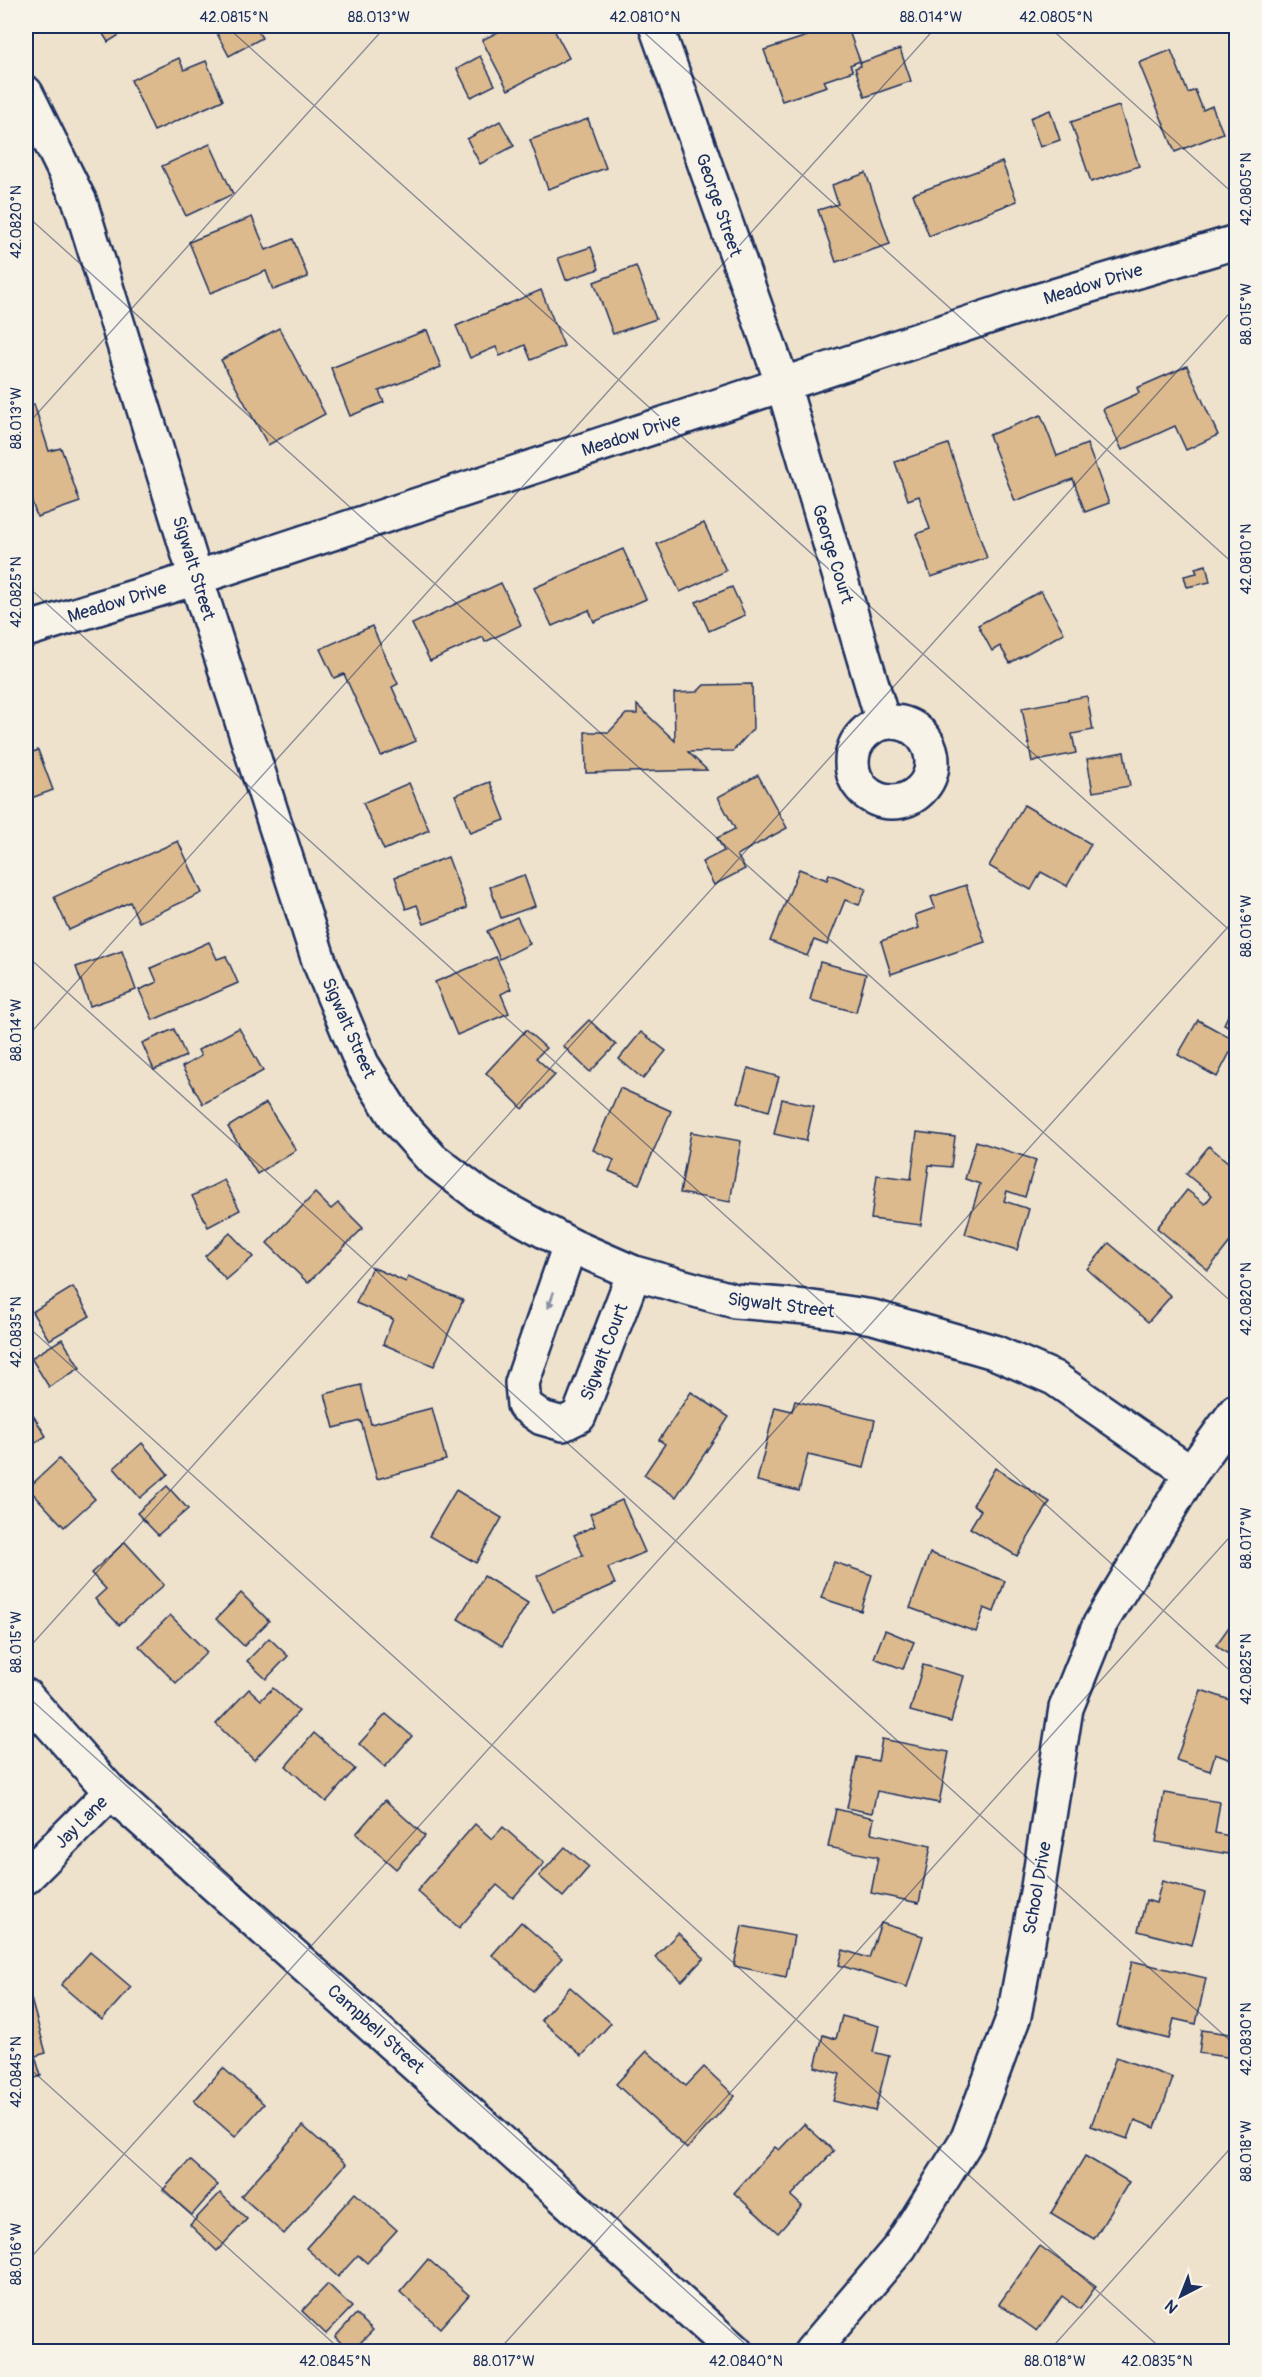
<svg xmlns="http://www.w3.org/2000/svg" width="1262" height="2377" font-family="Pangolin,sans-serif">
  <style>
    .building { fill: #dcba8e; stroke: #1b2f5e; stroke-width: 1.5 }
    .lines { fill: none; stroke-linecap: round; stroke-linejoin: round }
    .minor-casing { stroke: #1b2f5e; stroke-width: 38 }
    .minor { stroke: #f7f3e8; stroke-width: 33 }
    .oneway { fill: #8991a3 }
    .ticks { fill: none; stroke: #1b2f5e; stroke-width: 1.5; stroke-opacity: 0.45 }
    .labels { text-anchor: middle; stroke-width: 4.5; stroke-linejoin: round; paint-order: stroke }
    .street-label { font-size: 18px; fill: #1b2f5e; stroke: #f7f3e8 }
    .neatline { fill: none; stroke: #1b2f5e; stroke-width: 2 }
    .ticks-label { font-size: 15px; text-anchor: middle; fill: #1b2f5e }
  </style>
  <rect width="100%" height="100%" fill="#efe2cd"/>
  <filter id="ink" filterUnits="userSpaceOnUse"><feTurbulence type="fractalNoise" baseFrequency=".0167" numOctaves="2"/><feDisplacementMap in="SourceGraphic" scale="12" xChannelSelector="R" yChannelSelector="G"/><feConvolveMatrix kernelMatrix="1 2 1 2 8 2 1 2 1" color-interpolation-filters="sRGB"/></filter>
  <g filter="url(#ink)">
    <!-- building -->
    <g class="building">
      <path d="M98,26H134L108,42Z"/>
      <path d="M213,26H255L262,38L229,56Z"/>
      <path d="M510,26H552L569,58L508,90L482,40Z"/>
      <path d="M838,26H847L860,61L850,65L853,71L824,81L827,86L782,101L764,50Z"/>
      <path d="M900,49L911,81L865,97L855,68L861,66L860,63Z"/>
      <path d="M1171,50L1188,93L1195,90L1203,110L1212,106L1223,133L1175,152L1139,63Z"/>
      <path d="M480,56L495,85L471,97L457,69Z"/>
      <path d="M179,58L184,70L206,61L223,100L154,131L131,80Z"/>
      <path d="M1119,106L1139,166L1091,182L1071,122Z"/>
      <path d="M1050,110L1060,140L1040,147L1030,118Z"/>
      <path d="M588,119L606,168L548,189L530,140Z"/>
      <path d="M500,121L514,146L480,164L467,139Z"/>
      <path d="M210,144L233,194L186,216L162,166Z"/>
      <path d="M1002,162L1017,201L929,236L913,194Z"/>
      <path d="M866,173L890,244L836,262L818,210L838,204L832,185Z"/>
      <path d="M252,217L266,250L293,239L308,277L273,290L266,271L210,293L189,242Z"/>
      <path d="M591,247L599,269L566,280L558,258Z"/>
      <path d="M636,266L656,319L613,334L594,282Z"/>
      <path d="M541,290L564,346L531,360L525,345L500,356L496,347L470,358L456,326Z"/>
      <path d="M279,328L325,414L268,445L221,360Z"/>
      <path d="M427,330L441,367L379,391L384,402L350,416L331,368Z"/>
      <path d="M1236,358V377L1229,362Z"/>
      <path d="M1187,366L1218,435L1186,450L1175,426L1122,450L1103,409L1139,393L1137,388Z"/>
      <path d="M34,404L49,451L61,448L80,502L37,517L26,484V407Z"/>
      <path d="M1041,415L1057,456L1087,444L1109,503L1085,512L1073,479L1015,501L989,435Z"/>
      <path d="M948,444L987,558L931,577L916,534L930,529L919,496L908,500L895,462Z"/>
      <path d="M704,523L726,571L680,592L657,544Z"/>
      <path d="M623,549L646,599L594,622L589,610L552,626L534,588Z"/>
      <path d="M1206,565L1210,582L1187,587L1184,576L1197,573L1195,568Z"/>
      <path d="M501,583L521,625L485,642L483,637L430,661L412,624Z"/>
      <path d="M732,587L745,615L709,631L696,602Z"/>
      <path d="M1041,591L1064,633L1010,663L1000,646L992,651L978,625Z"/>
      <path d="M372,626L398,684L392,687L416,741L381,756L344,674L334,678L320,649Z"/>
      <path d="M752,684L753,729L733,751L688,752L707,770L586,773L585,732H609L626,714H637V705L675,741L674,693L697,692L704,685Z"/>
      <path d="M1087,696L1093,730L1072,734L1076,753L1032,762L1022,708Z"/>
      <path d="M38,750L53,790L26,800V755Z"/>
      <path d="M1124,752L1130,786L1093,792L1087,759Z"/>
      <path d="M758,775L787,828L737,855L745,869L714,885L702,862L724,851L717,838L735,829L718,797Z"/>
      <path d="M490,782L505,820L470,833L455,795Z"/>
      <path d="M409,783L429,830L384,850L363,803Z"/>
      <path d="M1024,805L1091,844L1067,886L1041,872L1031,890L989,866Z"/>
      <path d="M178,841L202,893L139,922L130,902L69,930L54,897Z"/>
      <path d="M448,857L467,908L424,924L417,905L406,909L395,877Z"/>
      <path d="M799,869L827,880L829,874L866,889L859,905L845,900L827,945L814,940L807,956L770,941Z"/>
      <path d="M524,875L535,906L501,918L490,887Z"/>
      <path d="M966,885L985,942L891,974L881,941L919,928L915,915L935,908L931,897Z"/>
      <path d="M517,917L530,944L500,959L487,931Z"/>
      <path d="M209,942L217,959L226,956L238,983L153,1020L139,990L157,982L151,968Z"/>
      <path d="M122,951L136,990L90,1006L76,967Z"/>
      <path d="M496,957L511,989L501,994L509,1013L457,1035L435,982Z"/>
      <path d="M820,962L866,974L856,1012L810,1000Z"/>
      <path d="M1236,999V1031L1224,1024Z"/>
      <path d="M589,1020L616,1045L590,1072L563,1046Z"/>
      <path d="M1198,1020L1236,1041L1217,1077L1178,1055Z"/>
      <path d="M239,1028L263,1071L203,1104L182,1067L201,1056L198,1050Z"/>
      <path d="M174,1029L186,1056L154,1070L142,1043Z"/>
      <path d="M526,1030L546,1048L536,1058L555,1075L523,1109L486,1073Z"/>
      <path d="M641,1032L666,1051L643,1079L619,1059Z"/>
      <path d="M748,1068L779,1077L769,1111L738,1102Z"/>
      <path d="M620,1088L671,1111L639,1184L609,1171L614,1160L593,1150Z"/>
      <path d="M782,1099L814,1106L806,1141L774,1134Z"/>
      <path d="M266,1103L296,1150L257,1174L228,1127Z"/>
      <path d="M691,1132L741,1141L730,1202L680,1193Z"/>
      <path d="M917,1132L955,1137L951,1167L929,1165L921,1225L871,1219L877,1175L911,1179Z"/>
      <path d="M976,1141L1036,1160L1025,1197L1007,1191L1004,1201L1029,1209L1017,1250L965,1234L980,1184L965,1179Z"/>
      <path d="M1209,1146L1236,1169V1238L1234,1237L1208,1270L1157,1228L1187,1190L1205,1204L1212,1195L1186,1174Z"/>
      <path d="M224,1180L240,1210L208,1227L192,1196Z"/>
      <path d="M315,1193L331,1209L338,1203L363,1228L308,1283L267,1243Z"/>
      <path d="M230,1233L253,1257L226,1280L205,1256Z"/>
      <path d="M1109,1243L1171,1296L1148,1322L1087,1269Z"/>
      <path d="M372,1267L406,1282L408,1277L463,1300L434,1366L383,1344L393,1319L356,1303Z"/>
      <path d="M73,1287L90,1316L49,1340L32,1312Z"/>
      <path d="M62,1339L80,1368L49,1387L31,1358Z"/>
      <path d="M361,1385L371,1424L432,1408L446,1460L377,1479L361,1421L334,1428L325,1394Z"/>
      <path d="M691,1392L729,1417L676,1497L644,1475L665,1444L659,1440Z"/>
      <path d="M795,1401L875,1420L864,1468L808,1455L799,1491L757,1481L775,1407L792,1411Z"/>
      <path d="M26,1404L46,1436L26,1449Z"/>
      <path d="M142,1443L168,1474L140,1498L114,1468Z"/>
      <path d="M59,1459L95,1499L64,1527L28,1488Z"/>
      <path d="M995,1468L1050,1502L1017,1556L970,1528L981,1510L973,1505Z"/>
      <path d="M167,1486L188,1509L158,1535L137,1513Z"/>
      <path d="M456,1490L502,1518L476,1563L429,1536Z"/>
      <path d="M622,1500L645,1552L608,1568L615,1584L553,1612L537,1576L583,1555L574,1535L595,1526L590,1514Z"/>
      <path d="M125,1542L164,1585L119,1625L95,1599L106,1589L91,1573Z"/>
      <path d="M930,1553L1005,1581L994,1612L984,1608L976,1632L910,1608Z"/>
      <path d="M834,1562L872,1575L861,1611L821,1598Z"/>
      <path d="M484,1576L528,1603L502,1646L458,1619Z"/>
      <path d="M241,1593L269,1621L244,1646L216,1619Z"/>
      <path d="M170,1615L207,1652L176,1683L139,1646Z"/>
      <path d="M1236,1617V1660L1216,1645Z"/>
      <path d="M885,1630L914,1642L903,1669L874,1658Z"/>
      <path d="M269,1638L288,1656L266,1679L247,1661Z"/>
      <path d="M923,1665L964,1676L951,1722L910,1711Z"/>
      <path d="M273,1688L299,1711L254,1760L216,1724L249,1689L261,1700Z"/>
      <path d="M1201,1690L1236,1702V1762L1215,1754L1210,1771L1176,1760Z"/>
      <path d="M386,1714L412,1736L385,1767L359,1744Z"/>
      <path d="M314,1733L355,1769L326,1802L286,1766Z"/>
      <path d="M882,1739L949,1752L939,1803L877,1791L872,1813L847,1808L857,1757L878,1761Z"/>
      <path d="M1236,1785V1814L1230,1813Z"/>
      <path d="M1164,1793L1220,1802L1215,1833L1230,1836L1228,1854L1156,1842Z"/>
      <path d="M385,1800L425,1836L396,1869L356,1834Z"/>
      <path d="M836,1809L874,1818L871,1833L931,1846L919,1903L871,1893L878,1857L828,1847Z"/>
      <path d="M475,1824L492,1839L503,1827L544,1863L513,1898L497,1885L459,1928L417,1891Z"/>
      <path d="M565,1847L589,1867L563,1897L539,1876Z"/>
      <path d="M1162,1881L1205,1893L1192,1945L1138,1931L1146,1900L1156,1903Z"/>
      <path d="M1236,1889V1916L1231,1915Z"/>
      <path d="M521,1922L562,1958L533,1991L492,1955Z"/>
      <path d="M881,1923L923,1936L907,1987L839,1965L843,1950L869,1958Z"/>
      <path d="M742,1926L794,1936L786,1977L734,1966Z"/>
      <path d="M678,1933L704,1958L682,1981L655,1957Z"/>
      <path d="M90,1952L131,1987L102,2020L61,1985Z"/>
      <path d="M1132,1961L1206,1978L1196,2024L1174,2019L1169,2039L1117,2026Z"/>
      <path d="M570,1987L611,2023L582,2056L541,2020Z"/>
      <path d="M31,1999L46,2053L35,2056L41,2076L26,2081V2000Z"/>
      <path d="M842,2016L879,2026L873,2052L889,2056L875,2111L833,2101L840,2074L815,2067L823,2035L836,2039Z"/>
      <path d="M1202,2030L1236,2035L1233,2058L1199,2053Z"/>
      <path d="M647,2051L686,2086L704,2067L735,2096L687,2149L616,2084Z"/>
      <path d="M1116,2057L1173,2078L1155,2128L1135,2120L1128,2139L1091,2126Z"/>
      <path d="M223,2068L264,2104L235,2137L194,2101Z"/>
      <path d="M804,2124L834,2151L791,2196L802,2206L778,2233L734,2193L775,2147L779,2150Z"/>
      <path d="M303,2126L346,2164L284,2234L241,2196Z"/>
      <path d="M1085,2156L1129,2182L1094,2239L1051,2213Z"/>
      <path d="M190,2160L218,2185L192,2215L163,2190Z"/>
      <path d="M220,2193L247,2219L217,2251L190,2225Z"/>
      <path d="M355,2193L397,2230L367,2263L358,2255L338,2277L306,2248Z"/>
      <path d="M1040,2246L1096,2286L1080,2309L1062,2296L1037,2331L999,2304Z"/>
      <path d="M428,2259L469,2295L440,2328L400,2292Z"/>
      <path d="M328,2284L352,2307L326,2334L302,2311Z"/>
      <path d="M356,2314L373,2330L351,2352L335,2337Z"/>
    </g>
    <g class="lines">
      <!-- minor casing -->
      <g class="minor-casing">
        <g id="minor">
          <path d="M656,26L783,385L883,722"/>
          <path d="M26,93L80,202L196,578L319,961L362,1064L398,1121L432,1159L481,1196L570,1245L634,1273L735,1301L806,1307L873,1317L994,1352L1054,1378L1191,1473"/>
          <path d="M26,630L196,578L1027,304L1236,242"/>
          <circle cx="892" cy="762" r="40"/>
          <path d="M570,1245L522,1383L524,1405L542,1418L563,1424L579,1416L634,1273"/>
          <path d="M26,1696L111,1792L736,2352"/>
          <path d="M26,1877L111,1792"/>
          <path d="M811,2352L900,2247L968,2138L1014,2016L1038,1887L1066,1708L1100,1624L1191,1473L1236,1411"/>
        </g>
      </g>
      <!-- minor -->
      <use href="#minor" class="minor"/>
    </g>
    <!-- one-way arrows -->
    <defs><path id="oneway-solid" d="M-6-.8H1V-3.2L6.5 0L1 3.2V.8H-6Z" transform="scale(1.5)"/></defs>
    <use class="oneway" href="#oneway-solid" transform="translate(551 1300) rotate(109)"/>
  </g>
  <!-- ticks -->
  <path class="ticks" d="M226,26L1236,936M637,26L1236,566M1048,26L1236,196M26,215L1236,1306M26,426L386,26M26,585L1236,1676M26,955L1236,2046M26,1038L937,26M26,1325L1165,2352M26,1651L1236,306M26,1695L754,2352M26,2065L343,2352M26,2263L1236,918M497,2352L1236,1530M1048,2352L1236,2142"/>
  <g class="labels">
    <!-- street labels -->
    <g class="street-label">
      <text transform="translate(719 205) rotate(71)" y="6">George Street</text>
      <text transform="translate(1093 284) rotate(-17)" y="6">Meadow Drive</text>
      <text transform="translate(631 435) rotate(-18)" y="6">Meadow Drive</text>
      <text transform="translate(833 554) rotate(73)" y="6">George Court</text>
      <text transform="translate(194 568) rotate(73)" y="6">Sigwalt Street</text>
      <text transform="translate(117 602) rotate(-17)" y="6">Meadow Drive</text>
      <text transform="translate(349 1028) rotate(66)" y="6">Sigwalt Street</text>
      <text transform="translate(781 1305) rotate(7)" y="6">Sigwalt Street</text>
      <text transform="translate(604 1352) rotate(-69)" y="6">Sigwalt Court</text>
      <text transform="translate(81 1822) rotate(-45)" y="6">Jay Lane</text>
      <text transform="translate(1037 1888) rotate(-80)" y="6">School Drive</text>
      <text transform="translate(376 2029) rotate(42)" y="6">Campbell Street</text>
    </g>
  </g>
  <!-- margin -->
  <rect width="1262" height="2377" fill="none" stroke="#f7f3e8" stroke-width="66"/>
  <!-- north arrow -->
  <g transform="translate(1181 2296) rotate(222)" stroke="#f7f3e8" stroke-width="4.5" paint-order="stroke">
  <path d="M0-4.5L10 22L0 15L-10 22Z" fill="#1b2f5e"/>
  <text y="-9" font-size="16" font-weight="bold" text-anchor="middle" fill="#1b2f5e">N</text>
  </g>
  <rect x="33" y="33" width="1196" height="2311" class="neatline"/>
  <g class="ticks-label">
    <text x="234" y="22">42.0815°N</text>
    <text x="379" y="22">88.013°W</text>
    <text x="645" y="22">42.0810°N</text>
    <text x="931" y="22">88.014°W</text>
    <text x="1056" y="22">42.0805°N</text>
    <text transform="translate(1246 189) rotate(-90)" y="5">42.0805°N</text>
    <text transform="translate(16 222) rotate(-90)" y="5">42.0820°N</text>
    <text transform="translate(1246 314) rotate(-90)" y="5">88.015°W</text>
    <text transform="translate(16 418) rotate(-90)" y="5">88.013°W</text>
    <text transform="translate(1246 559) rotate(-90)" y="5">42.0810°N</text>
    <text transform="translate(16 592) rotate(-90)" y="5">42.0825°N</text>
    <text transform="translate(1246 926) rotate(-90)" y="5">88.016°W</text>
    <text transform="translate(16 1030) rotate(-90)" y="5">88.014°W</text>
    <text transform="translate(1246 1299) rotate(-90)" y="5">42.0820°N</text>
    <text transform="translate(16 1332) rotate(-90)" y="5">42.0835°N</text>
    <text transform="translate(1246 1538) rotate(-90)" y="5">88.017°W</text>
    <text transform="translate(16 1642) rotate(-90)" y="5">88.015°W</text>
    <text transform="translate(1246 1669) rotate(-90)" y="5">42.0825°N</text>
    <text transform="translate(1246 2039) rotate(-90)" y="5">42.0830°N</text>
    <text transform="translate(16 2072) rotate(-90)" y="5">42.0845°N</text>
    <text transform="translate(1246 2151) rotate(-90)" y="5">88.018°W</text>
    <text transform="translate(16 2254) rotate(-90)" y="5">88.016°W</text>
    <text x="335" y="2366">42.0845°N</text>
    <text x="504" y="2366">88.017°W</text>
    <text x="746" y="2366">42.0840°N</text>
    <text x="1055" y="2366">88.018°W</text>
    <text x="1157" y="2366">42.0835°N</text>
  </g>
</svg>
